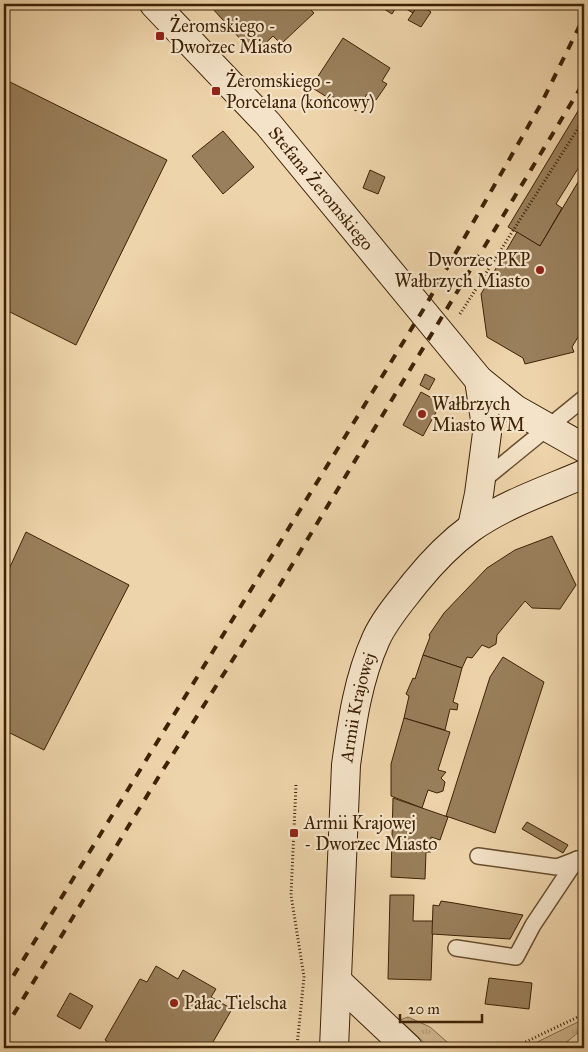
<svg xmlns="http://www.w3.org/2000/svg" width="588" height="1052" font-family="'IM FELL Great Primer',serif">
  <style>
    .grass { fill: url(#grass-tufts); stroke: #866c4a }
    .building { fill: #997f5b; stroke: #3d2206 }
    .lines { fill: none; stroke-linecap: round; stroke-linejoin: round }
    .lane-casing { stroke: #694e2f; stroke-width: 18 }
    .secondary-casing { stroke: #3d2206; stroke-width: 30 }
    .path { stroke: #3d2206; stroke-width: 3; stroke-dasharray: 1 2.5; stroke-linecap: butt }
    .lane { stroke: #f4e3c8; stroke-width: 15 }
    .secondary { stroke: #f4e3c8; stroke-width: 28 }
    .rail { stroke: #3d2206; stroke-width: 4; stroke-dasharray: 9 9; stroke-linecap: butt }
    .poi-dot { fill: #8f2418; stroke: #f4e3c8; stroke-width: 2 }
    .labels { text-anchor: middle; stroke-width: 4.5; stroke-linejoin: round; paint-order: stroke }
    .poi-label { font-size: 18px; fill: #3d2206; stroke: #f4e3c8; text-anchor: start }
    .street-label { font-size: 18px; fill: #3d2206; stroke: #f4e3c8 }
  </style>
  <defs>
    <pattern id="grass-tufts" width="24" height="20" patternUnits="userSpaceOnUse" patternTransform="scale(1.25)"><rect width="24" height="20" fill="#d0b68e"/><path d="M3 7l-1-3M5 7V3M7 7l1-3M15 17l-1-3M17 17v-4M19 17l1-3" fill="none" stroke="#b49c79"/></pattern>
  </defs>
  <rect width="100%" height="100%" fill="#eed4aa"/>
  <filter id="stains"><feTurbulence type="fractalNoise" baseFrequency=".004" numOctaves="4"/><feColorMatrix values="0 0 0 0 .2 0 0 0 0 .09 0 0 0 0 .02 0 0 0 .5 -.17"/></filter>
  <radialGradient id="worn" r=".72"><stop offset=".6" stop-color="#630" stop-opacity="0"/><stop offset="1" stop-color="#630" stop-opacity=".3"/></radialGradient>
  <!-- grass -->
  <g class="grass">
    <path d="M408,1017L430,1027L454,1048H430L400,1020Z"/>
    <path d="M584,1019V1028L559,1048H525Z"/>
  </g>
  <!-- building -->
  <g class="building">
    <path d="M217,4H305L314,13L281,44L273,36L254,54L212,8Z"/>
    <path d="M376,4H398L392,14Z"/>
    <path d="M398,4H419L413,13Z"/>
    <path d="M419,4L431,12L421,27L408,20Z"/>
    <path d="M343,38L390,68L382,81L387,84L376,100L367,94L356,111L332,96L330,99L311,87Z"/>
    <path d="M4,79L167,160L76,345L4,309Z"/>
    <path d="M584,101V159L556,204L562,208L540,246L508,227Z"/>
    <path d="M223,131L254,167L223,194L192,156Z"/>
    <path d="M370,170L385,177L378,194L363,188Z"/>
    <path d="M584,172V327L572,347L574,352L525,364L523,358L487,337L481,294L517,232L540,246Z"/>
    <path d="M425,374L435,379L429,390L420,385Z"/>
    <path d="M421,392L441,403L423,436L403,425Z"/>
    <path d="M26,532L129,585L44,750L4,730V580Z"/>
    <path d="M552,536L576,585L560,609L532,608L525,601L497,635L496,644L489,648L482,645L472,658L467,657L462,668L423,655L430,637L429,635L444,613L487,568L515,550Z"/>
    <path d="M423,655L462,668L453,702L458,704L457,710L450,709L445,730L404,718L409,696L406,694L413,678L415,679Z"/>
    <path d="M503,657L544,682L495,833L446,816L490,677Z"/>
    <path d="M404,718L450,732L438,770L446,772L441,778L445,782L443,791L437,793L428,790L422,808L391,796V764Z"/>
    <path d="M393,798L448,817L440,840L431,837V852H426L425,879L391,877Z"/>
    <path d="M527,822L568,845L563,853L522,829Z"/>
    <path d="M390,895H414L413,921H433L431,980L388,979Z"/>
    <path d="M441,901L454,903L523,915L510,939L432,934L433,905L439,906Z"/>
    <path d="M156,966L178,979L183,970L216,989L211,997L232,1009L213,1042L219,1046L218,1048H108L111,1044L105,1040L140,979L147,982Z"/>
    <path d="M489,978L532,983L529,1009L485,1004Z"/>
    <path d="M70,993L93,1006L80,1029L57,1016Z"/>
  </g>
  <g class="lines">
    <!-- lane casing -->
    <g class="lane-casing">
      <g id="lane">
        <path d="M481,482L584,398"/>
        <path d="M478,856L557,867L578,859"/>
        <path d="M456,948L516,957L533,925L577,859"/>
      </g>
    </g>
    <!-- secondary casing -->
    <g class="secondary-casing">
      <g id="secondary">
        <path id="s1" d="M154,4L268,124L479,380L515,409L584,448"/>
        <path d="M472,527L479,494L487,433L479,380"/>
        <path d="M338,982L408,1048"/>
        <path id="s2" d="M334,1048L346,765C352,722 358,679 376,639C385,619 401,601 415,583C432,562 449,544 471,528C505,504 547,490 584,474"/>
      </g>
    </g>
    <!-- path -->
    <g class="path">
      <path d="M460,314L584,119"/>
      <path d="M296,785L291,895L304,977L297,1046"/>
      <path d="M513,1048L584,1014"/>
    </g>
    <!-- lane -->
    <use href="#lane" class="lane"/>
    <!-- secondary -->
    <use href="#secondary" class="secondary"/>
    <!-- rail -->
    <g class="rail">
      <path d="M4,991L423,310L541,104L584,17"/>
      <path d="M4,1030L161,773L275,593L584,82"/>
    </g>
  </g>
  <!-- markers -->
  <g class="poi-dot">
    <rect x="155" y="31" width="10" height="10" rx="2.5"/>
    <rect x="211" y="86" width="10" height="10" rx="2.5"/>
    <circle cx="540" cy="270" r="5"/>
    <circle cx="422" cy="414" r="5"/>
    <rect x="289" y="828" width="10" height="10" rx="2.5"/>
    <circle cx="174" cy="1003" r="5"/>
  </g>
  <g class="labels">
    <!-- poi labels -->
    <g class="poi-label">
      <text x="170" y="32">Żeromskiego -<tspan x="170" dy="21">Dworzec Miasto</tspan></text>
      <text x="226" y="87">Żeromskiego -<tspan x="226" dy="21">Porcelana (końcowy)</tspan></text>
      <text x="530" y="266" text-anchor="end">Dworzec PKP<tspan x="530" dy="21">Wałbrzych Miasto</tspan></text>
      <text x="432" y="410">Wałbrzych<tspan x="432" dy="21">Miasto WM</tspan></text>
      <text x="304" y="829">Armii Krajowej<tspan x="304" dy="21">- Dworzec Miasto</tspan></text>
      <text x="184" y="1009">Pałac Tielscha</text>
    </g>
    <!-- street labels -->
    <g class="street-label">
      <text dy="6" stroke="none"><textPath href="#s1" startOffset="249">Stefana Żeromskiego</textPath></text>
      <text dy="6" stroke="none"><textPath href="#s2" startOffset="342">Armii Krajowej</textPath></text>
    </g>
  </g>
  <!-- margin -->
  <rect width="588" height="1052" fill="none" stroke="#eed4aa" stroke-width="20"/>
  <rect x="5" y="5" width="578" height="1042" fill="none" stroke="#3d2206" stroke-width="2.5"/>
  <rect x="10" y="10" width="568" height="1032" fill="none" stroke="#3d2206"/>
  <!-- scale -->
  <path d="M400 1014v8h82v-8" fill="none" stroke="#3d2206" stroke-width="2.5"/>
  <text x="408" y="1014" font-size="15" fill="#3d2206" stroke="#f4e3c8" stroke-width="4" paint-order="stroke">20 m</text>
  <rect width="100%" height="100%" filter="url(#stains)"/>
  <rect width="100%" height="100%" fill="url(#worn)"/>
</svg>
